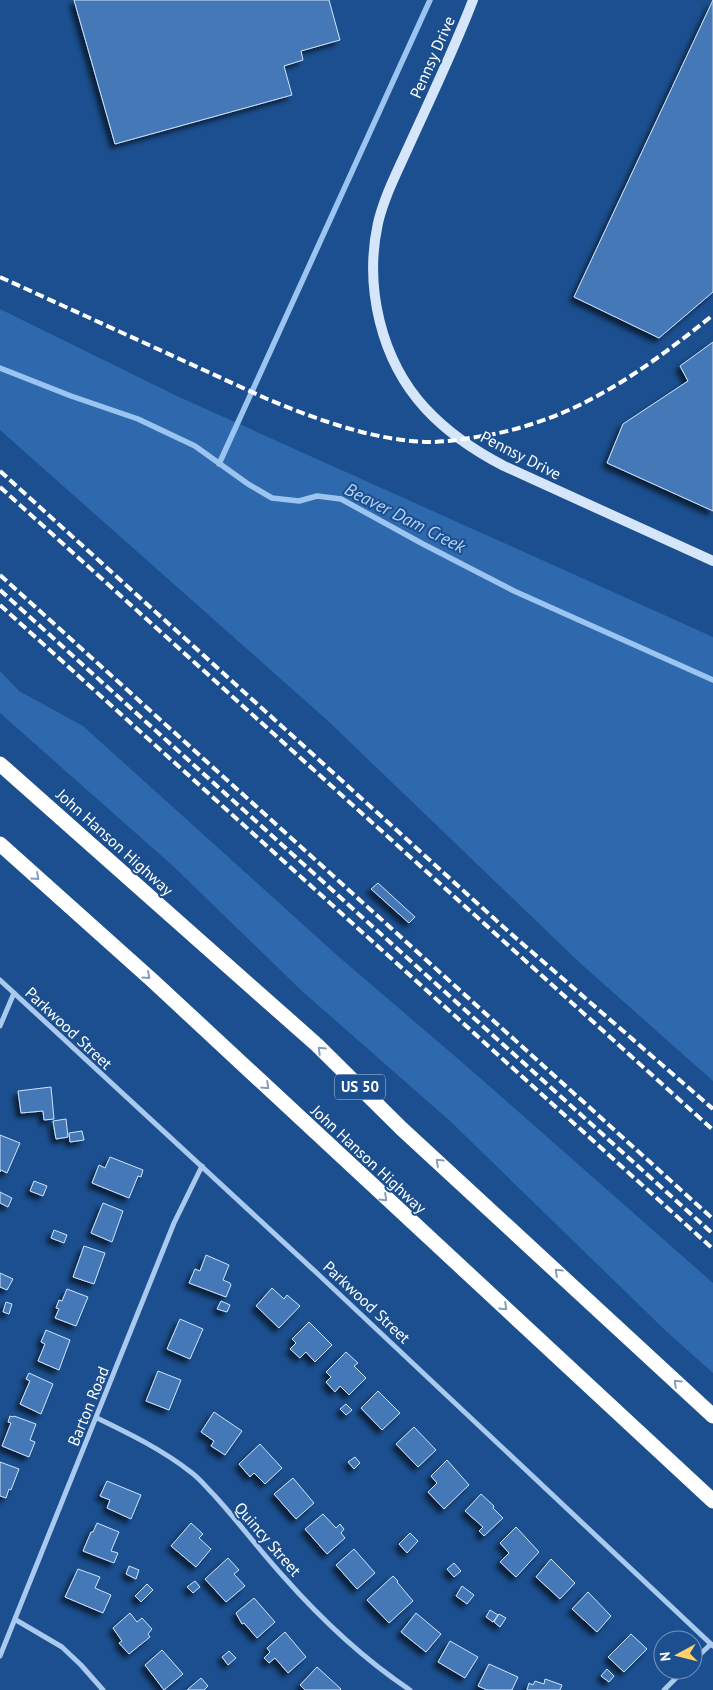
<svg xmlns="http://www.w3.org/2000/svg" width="713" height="1690" font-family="'PT Sans',sans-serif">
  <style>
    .green { fill: #2e69ad }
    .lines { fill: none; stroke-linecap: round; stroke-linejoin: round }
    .stream { stroke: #9cc4f0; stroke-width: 5.5 }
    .building { fill: #4478b7; stroke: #cfe3fa; filter: url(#shadow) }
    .minor { stroke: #a9c9ee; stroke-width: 5 }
    .secondary { stroke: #d6e6fa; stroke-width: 10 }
    .motorway { stroke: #fff; stroke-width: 15 }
    .rail { stroke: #fff; stroke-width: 4; stroke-dasharray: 9 4; stroke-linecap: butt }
    .oneway { stroke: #829ec1 }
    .labels { text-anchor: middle; stroke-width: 4; stroke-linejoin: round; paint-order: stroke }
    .shield { fill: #1b4f8f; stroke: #bbcadd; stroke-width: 1 }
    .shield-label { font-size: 15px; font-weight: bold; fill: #fff }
    .street-label { font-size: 16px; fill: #fff; stroke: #1b4f8f }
    .water-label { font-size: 18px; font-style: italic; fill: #b5d3f5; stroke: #1b4f8f }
  </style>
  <defs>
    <filter id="shadow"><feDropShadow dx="-4.5" dy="4.5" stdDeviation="2.5" flood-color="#0009"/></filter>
  </defs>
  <rect width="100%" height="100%" fill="#1b4f8f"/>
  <!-- green -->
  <g class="green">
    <path d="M0,309L179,397L713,637V1081L580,963L327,720L0,430Z"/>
    <path d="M0,671L19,691L83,726L339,957L471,1070L713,1283V1373L667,1332L450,1121L303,992L173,866L0,713Z"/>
  </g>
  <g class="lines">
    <!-- stream -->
    <g class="stream">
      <path d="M0,368L71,396L138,419L195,446L248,484L272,498L299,501L317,496L341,499L423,544L514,591L713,680"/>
      <path d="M219,464L430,0"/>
    </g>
  </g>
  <!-- building -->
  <g class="building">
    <path d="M74,0H329L340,40L301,51L303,60L284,66L292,95L115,144Z"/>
    <path d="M713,0V292L659,338L574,297Z"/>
    <path d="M713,342V511L607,463L623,424L688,381L680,366Z"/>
    <path d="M378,883L415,917L409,923L371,889Z"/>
    <path d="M51,1087L54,1119L44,1120L43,1111L21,1113L18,1091Z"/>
    <path d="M66,1119L68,1137L56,1139L53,1121Z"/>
    <path d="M82,1131L84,1140L70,1142L69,1133Z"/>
    <path d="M0,1135L20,1143L7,1173L1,1170L0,1172Z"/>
    <path d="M110,1157L143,1170L141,1177L138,1176L129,1198L92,1183L99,1165L105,1168Z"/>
    <path d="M34,1181L47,1186L43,1196L30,1191Z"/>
    <path d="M0,1192L12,1198L8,1207L0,1203Z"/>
    <path d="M103,1203L123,1211L112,1242L91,1233Z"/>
    <path d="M54,1230L67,1235L64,1243L51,1238Z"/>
    <path d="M84,1246L105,1253L94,1284L73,1277Z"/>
    <path d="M206,1255L229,1265L223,1280L230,1283L231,1285L226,1297L189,1283L195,1269L200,1271Z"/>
    <path d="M0,1273L13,1279L7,1290L0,1287Z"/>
    <path d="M272,1288L284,1299L287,1295L300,1306L279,1328L256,1306Z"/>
    <path d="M67,1289L88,1297L76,1326L55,1318L59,1309L56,1308L59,1300L62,1301Z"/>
    <path d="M221,1301L230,1305L227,1312L217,1309Z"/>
    <path d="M6,1302L12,1304L9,1314L3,1312Z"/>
    <path d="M180,1319L203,1329L190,1359L167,1349Z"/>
    <path d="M309,1322L332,1345L315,1362L306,1352L300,1358L290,1349L296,1343L292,1339Z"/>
    <path d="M46,1330L70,1340L59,1370L38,1361L45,1344L41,1342Z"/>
    <path d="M346,1352L358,1363L354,1366L366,1378L349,1395L340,1386L335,1392L326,1382L331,1377L326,1372Z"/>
    <path d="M158,1371L181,1380L169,1410L146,1401Z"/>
    <path d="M29,1373L53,1384L41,1414L20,1404L30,1381L26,1379Z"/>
    <path d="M378,1391L400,1413L382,1430L361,1408Z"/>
    <path d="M346,1404L352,1410L346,1415L340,1409Z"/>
    <path d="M214,1412L242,1431L225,1455L211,1446L214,1441L201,1432Z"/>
    <path d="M10,1416L13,1417L14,1416L36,1424L30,1440L35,1442L29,1457L2,1446L11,1423L8,1422Z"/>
    <path d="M414,1427L436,1450L418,1467L396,1444Z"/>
    <path d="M260,1444L282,1468L265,1484L254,1473L250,1477L239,1464Z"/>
    <path d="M355,1457L360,1463L354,1469L348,1462Z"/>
    <path d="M447,1460L469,1485L444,1509L428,1492L437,1483L431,1476Z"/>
    <path d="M0,1462L19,1469L11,1490L9,1489L6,1498L0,1496Z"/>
    <path d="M293,1478L314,1503L296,1519L274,1494Z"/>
    <path d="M107,1481L141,1495L131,1519L107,1508L110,1500L100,1496Z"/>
    <path d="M481,1494L494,1506L493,1508L503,1518L484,1536L479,1531L483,1527L465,1511Z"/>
    <path d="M323,1514L336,1528L340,1524L344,1529L341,1533L345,1538L327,1554L305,1529Z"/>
    <path d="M97,1523L119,1532L111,1551L118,1553L114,1563L83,1551L91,1532H93Z"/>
    <path d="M191,1523L203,1534L199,1538L211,1549L196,1567L171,1546Z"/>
    <path d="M516,1527L539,1552L516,1577L500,1562L509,1553L500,1543Z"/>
    <path d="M410,1533L418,1541L407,1553L399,1544Z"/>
    <path d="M354,1549L375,1573L357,1589L336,1565Z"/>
    <path d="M228,1558L239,1570L234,1574L245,1586L226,1602L205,1579Z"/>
    <path d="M551,1559L575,1583L560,1599L536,1577Z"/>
    <path d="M454,1563L461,1571L454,1577L447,1569Z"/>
    <path d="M129,1566L139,1570L136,1579L126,1574Z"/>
    <path d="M78,1569L100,1577L95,1588L111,1595L103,1613L65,1597Z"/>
    <path d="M393,1576L398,1581L397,1582L413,1601L389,1623L367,1600Z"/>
    <path d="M195,1581L200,1587L193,1593L187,1587Z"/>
    <path d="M147,1584L153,1590L141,1602L135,1596Z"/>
    <path d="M462,1586L474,1595L467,1604L456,1596Z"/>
    <path d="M588,1592L611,1616L597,1632L572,1609Z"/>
    <path d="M254,1598L275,1622L257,1638L244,1623L242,1624L236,1613Z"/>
    <path d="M490,1610L498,1615L493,1622L486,1617Z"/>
    <path d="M130,1613L137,1622L142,1618L152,1629L148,1634L150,1637L129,1654L119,1643L122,1641L113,1628Z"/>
    <path d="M416,1613L441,1634L426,1652L401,1632Z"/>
    <path d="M499,1614L506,1618L500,1627L494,1622Z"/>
    <path d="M285,1632L306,1657L288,1673L275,1658L269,1663L264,1658L270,1652L267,1648Z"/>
    <path d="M631,1634L647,1649L624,1672L608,1657Z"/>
    <path d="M450,1641L478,1657L465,1678L438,1662Z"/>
    <path d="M162,1650L183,1674L164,1690L145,1665Z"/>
    <path d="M229,1651L236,1658L228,1665L222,1657Z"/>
    <path d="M489,1664L518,1677L512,1690H487L478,1686Z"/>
    <path d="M317,1667L341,1689L340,1690H305L300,1685Z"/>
    <path d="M607,1669L614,1676L609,1682L601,1676Z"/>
    <path d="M201,1678L208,1686L204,1690H187Z"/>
    <path d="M545,1679L562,1685L560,1690H527L529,1683L533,1685L535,1681L544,1684Z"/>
  </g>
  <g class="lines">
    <!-- minor -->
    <g class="minor">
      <path d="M0,980L319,1275L713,1646"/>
      <path d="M0,1026L14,993"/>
      <path d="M97,1418C130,1434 163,1450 192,1473C200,1479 207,1488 214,1495C238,1521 259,1550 283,1576C321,1619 362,1658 410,1690"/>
      <path d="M16,1620L62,1647L81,1665L103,1690"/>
      <path d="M0,1656L174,1223L202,1166"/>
      <path d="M693,1661L711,1644"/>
      <path d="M664,1690L684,1670"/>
    </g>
    <!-- secondary -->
    <path class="secondary" d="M473,0C455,47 433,93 412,139C400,166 385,194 378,223C364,287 381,360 425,408C448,433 475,451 504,466L713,561"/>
    <!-- motorway -->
    <g class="motorway">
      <path d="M0,764L317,1045L402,1129L713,1416"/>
      <path d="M0,844L153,981L713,1501"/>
    </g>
    <!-- rail -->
    <g class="rail">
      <path d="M0,277L265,398C315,419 375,441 429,442C449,442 469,438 489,435C579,418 643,371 713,315"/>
      <path d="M0,471L509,932L713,1109"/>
      <path d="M0,487L713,1130"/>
      <path d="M0,575L713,1219"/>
      <path d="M0,590L713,1234"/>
      <path d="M0,605L713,1249"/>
    </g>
  </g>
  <!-- one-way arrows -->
  <defs><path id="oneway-chevron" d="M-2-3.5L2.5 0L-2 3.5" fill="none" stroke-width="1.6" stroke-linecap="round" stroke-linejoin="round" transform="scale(1.25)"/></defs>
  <g class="oneway">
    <use href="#oneway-chevron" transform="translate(36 877) rotate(42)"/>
    <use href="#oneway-chevron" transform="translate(147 976) rotate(42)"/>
    <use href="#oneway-chevron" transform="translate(321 1050) rotate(-136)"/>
    <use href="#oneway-chevron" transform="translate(266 1086) rotate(43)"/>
    <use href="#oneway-chevron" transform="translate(439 1162) rotate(-137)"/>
    <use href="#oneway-chevron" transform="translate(384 1198) rotate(43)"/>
    <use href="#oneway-chevron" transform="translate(558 1272) rotate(-137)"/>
    <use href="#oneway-chevron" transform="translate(504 1307) rotate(43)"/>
    <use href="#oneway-chevron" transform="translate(677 1383) rotate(-137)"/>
  </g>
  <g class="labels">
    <!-- shield labels -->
    <rect class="shield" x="335" y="1074.5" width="50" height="25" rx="4"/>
    <g class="shield-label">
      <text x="360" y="1092">US 50</text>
    </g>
    <!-- street labels -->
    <g class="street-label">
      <text transform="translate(432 57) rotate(-66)" y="6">Pennsy Drive</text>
      <text transform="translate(521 455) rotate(27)" y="6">Pennsy Drive</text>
      <text transform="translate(115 842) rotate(42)" y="6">John Hanson Highway</text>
      <text transform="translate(69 1028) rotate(43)" y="6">Parkwood Street</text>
      <text transform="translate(369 1159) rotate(43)" y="6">John Hanson Highway</text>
      <text transform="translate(367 1302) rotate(43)" y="6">Parkwood Street</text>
      <text transform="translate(88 1406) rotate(-68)" y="6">Barton Road</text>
      <text transform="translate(268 1539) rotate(49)" y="6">Quincy Street</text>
    </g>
    <!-- water labels -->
    <g class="water-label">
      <text transform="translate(405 518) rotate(27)" y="6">Beaver Dam Creek</text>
    </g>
  </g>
  <!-- north arrow -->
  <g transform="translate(678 1655) rotate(263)"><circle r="24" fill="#1b4f8f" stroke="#7695bc"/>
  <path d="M0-4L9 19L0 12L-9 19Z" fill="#ffd166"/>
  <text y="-8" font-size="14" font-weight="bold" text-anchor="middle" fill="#ffffff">N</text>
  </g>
</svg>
